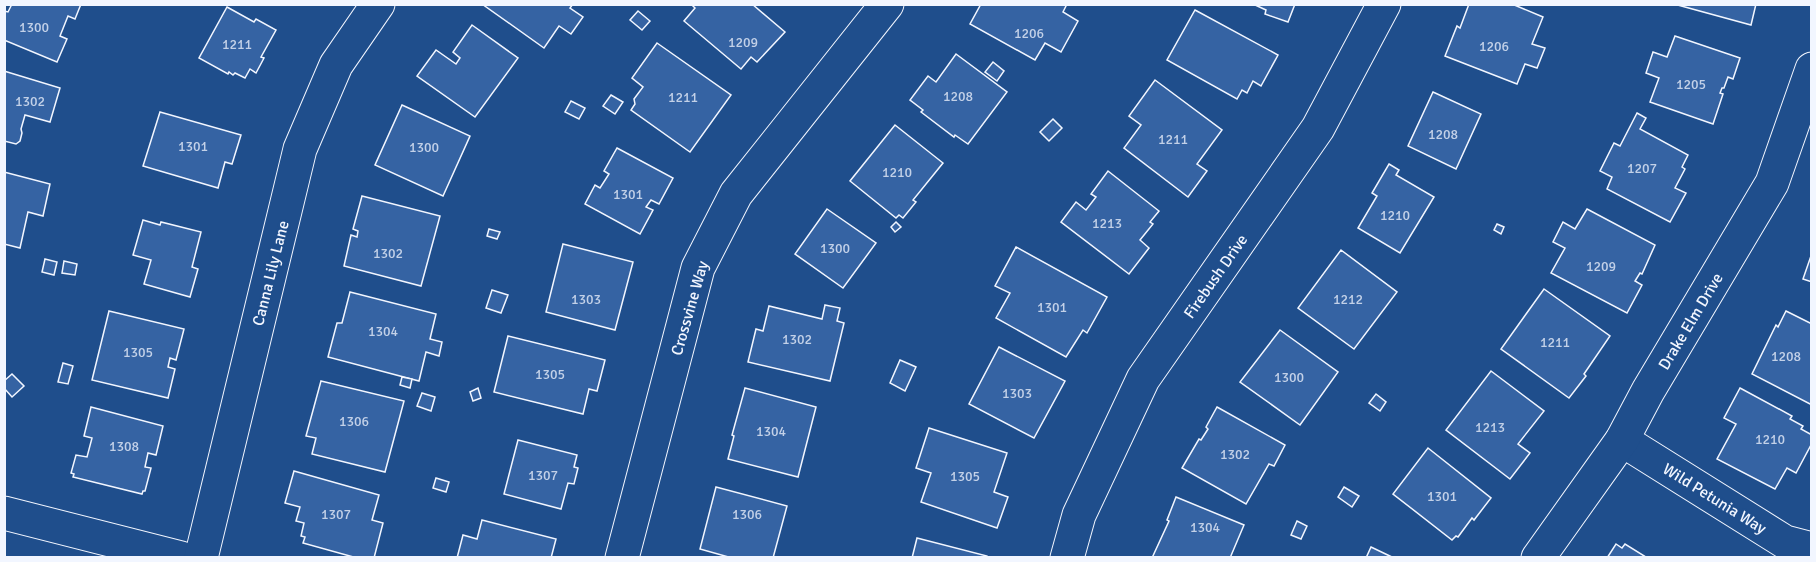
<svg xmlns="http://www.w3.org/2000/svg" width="1816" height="562" font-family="Signika,sans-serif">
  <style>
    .building { fill: #3563a3; stroke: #f2f6ff; stroke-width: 1.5 }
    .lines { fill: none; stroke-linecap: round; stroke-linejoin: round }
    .minor-casing { stroke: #f2f6ff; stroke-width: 35 }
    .minor { stroke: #1f4e8c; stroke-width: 33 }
    .labels { text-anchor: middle; stroke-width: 4.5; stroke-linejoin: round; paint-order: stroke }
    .number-label { font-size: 14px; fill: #c3d1e8 }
    .street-label { font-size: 16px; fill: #f2f6ff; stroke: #1f4e8c }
  </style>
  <rect width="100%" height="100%" fill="#1f4e8c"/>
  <!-- building -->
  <g class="building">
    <path d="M12,4H81L75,19L68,16L60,36L67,39L57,62L4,40V11L8,12Z"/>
    <path d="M482,4H573L570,8L583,17L571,34L559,26L544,48Z"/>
    <path d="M691,4H752L785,32L757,62L751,57L741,69L684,21L695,8Z"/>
    <path d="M981,4H1067L1063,12L1078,21L1061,52L1045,43L1035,60L970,24Z"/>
    <path d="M1253,4H1295L1288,22L1265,14L1266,10Z"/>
    <path d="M1469,4H1512L1543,17L1532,44L1545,48L1537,68L1525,64L1517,84L1445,56L1457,26L1460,28Z"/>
    <path d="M1674,4H1756L1751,25Z"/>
    <path d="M227,7L254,22L256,19L276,30L261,57L264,58L256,73L250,69L245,78L235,73L233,75L229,72L228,74L199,58Z"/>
    <path d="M1195,10L1278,55L1261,86L1253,81L1247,93L1242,90L1237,99L1167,60Z"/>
    <path d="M638,11L650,21L642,30L630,20Z"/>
    <path d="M472,25L518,58L475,117L417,76L436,50L456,64L460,58L453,52Z"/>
    <path d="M1675,36L1740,58L1733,79L1728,77L1724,88H1722L1720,93L1723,94L1713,124L1650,102L1659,78L1646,73L1653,52L1667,57Z"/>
    <path d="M657,43L731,95L690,152L631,110L635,104L634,99L643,87L632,78Z"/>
    <path d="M956,54L1007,92L968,144L955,135L954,137L921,112L923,110L910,100L928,76L936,82Z"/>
    <path d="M993,62L1004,71L997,81L985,72Z"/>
    <path d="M4,71L60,88L50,122L25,115L21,129L22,133L20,141L16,144L4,141Z"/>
    <path d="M1155,80L1222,130L1197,164L1207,171L1188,197L1124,148L1141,125L1129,116Z"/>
    <path d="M1433,92L1481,114L1456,169L1408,146Z"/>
    <path d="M611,95L623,102L615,114L603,106Z"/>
    <path d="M571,101L585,108L579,119L565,112Z"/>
    <path d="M402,105L470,136L443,196L375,165Z"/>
    <path d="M160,112L241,135L232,164L225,162L218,188L143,166Z"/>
    <path d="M1637,113L1646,118L1640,129L1688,155L1682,167L1685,169L1675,188L1686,193L1670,222L1607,189L1612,177L1600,171L1614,143L1620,146Z"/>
    <path d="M1053,119L1062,128L1049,141L1040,132Z"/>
    <path d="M895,125L943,163L913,200L916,202L903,218L899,215L896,218L850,181Z"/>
    <path d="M617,148L673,178L659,204L651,200L646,207L653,210L640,234L585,204L595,185L600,188L609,174L604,171Z"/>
    <path d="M1389,164L1399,170L1396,175L1434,197L1400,253L1358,228L1377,196L1372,193Z"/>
    <path d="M1108,171L1159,211L1150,222L1153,224L1140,240L1149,248L1129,274L1061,222L1076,202L1086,210L1096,197L1091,194Z"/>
    <path d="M4,172L50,184L43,216L28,212L20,248L4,244Z"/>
    <path d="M362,196L440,216L421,286L344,266L351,235L357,237L358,231L353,229Z"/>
    <path d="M827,209L876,243L843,288L795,254Z"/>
    <path d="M1587,209L1655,245L1642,274L1640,273L1635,281L1642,285L1627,313L1551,273L1565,248L1553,242L1563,222L1575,229Z"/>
    <path d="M143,220L160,225L161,222L201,232L192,267L198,269L190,297L144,284L151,260L133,255Z"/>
    <path d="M896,222L901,227L895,232L891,227Z"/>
    <path d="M1497,224L1504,227L1501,234L1494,230Z"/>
    <path d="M489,229L500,232L497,239L487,236Z"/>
    <path d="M563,244L633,262L615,330L546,312Z"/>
    <path d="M1016,247L1107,297L1087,333L1083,330L1066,357L996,318L1010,293L995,286Z"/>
    <path d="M1341,250L1397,292L1354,349L1298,308Z"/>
    <path d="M1812,253V282L1803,279Z"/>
    <path d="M45,259L57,262L54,275L42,272Z"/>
    <path d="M64,261L77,264L75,275L62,273Z"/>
    <path d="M1544,289L1610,336L1584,374L1586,376L1569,398L1501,349Z"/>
    <path d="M492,290L508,295L501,313L486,308Z"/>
    <path d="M350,292L436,314L430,339L442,342L439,356L426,352L419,381L328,357L337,323H342Z"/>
    <path d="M825,305L840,308L837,321L844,323L830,381L748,362L756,329L763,331L769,306L822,319Z"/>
    <path d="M109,311L184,329L176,360L170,358L168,367L175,369L168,398L92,380Z"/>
    <path d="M1786,311L1812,324V405L1752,374L1776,325L1778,327Z"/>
    <path d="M1280,330L1338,372L1300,425L1240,382Z"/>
    <path d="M508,336L605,360L597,391L589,389L583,414L494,392Z"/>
    <path d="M999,347L1065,381L1034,438L969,404Z"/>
    <path d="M900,360L916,367L905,391L890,383Z"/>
    <path d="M63,363L73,366L68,384L58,382Z"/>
    <path d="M1491,371L1544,411L1518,444L1530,453L1510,479L1446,430Z"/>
    <path d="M12,374L24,386L12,397L4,388V381Z"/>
    <path d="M402,377L412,379L410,388L400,385Z"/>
    <path d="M321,381L404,401L385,472L312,454L316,438L306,436Z"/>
    <path d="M478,388L481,398L473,401L470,392Z"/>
    <path d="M745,388L816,407L798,477L728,459L734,436L732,435Z"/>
    <path d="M1740,388L1792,416L1790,419L1803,426L1801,429L1812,435V443L1796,473L1787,468L1775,489L1717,459L1736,424L1724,418Z"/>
    <path d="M422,393L435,397L431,411L417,406Z"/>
    <path d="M1376,394L1386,402L1380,411L1369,403Z"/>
    <path d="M91,407L163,426L156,455L148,453L145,467L151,468L145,491H143L142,494L73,477L74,474L71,473L76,455L87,457L92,438L84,436Z"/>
    <path d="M1217,407L1285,445L1274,466L1269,464L1246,504L1182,468L1199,439L1201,440L1208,429L1206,427Z"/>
    <path d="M929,428L1007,453L994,492L1008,497L997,528L921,502L931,473L916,468Z"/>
    <path d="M518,440L577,455L574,467L578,468L574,484L568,483L561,509L504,494Z"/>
    <path d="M1428,448L1491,498L1474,520L1472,518L1458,537L1456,536L1452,540L1393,494Z"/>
    <path d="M294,471L379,495L372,520L383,523L374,558H357L303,543L305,537L301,536L304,523L296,521L300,507L285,503Z"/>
    <path d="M436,478L449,482L446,492L433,488Z"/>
    <path d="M716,487L787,506L773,558H732L700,549Z"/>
    <path d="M1344,487L1359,496L1352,507L1338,497Z"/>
    <path d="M1176,497L1244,525L1230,558H1152L1169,521L1167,520Z"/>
    <path d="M482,520L556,539L551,558H457L463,535L477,539Z"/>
    <path d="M1297,521L1307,526L1301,539L1291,535Z"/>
    <path d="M917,538L987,556V558H912Z"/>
    <path d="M1616,544L1622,548L1625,544L1646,557L1607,558Z"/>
    <path d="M1371,547L1394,558H1366Z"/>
  </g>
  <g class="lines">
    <!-- minor casing -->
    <g class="minor-casing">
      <g id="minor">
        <path d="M1622,440L1785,542L1812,549"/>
        <path d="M4,513L181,558"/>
        <path d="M201,558L300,149L336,65L378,4"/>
        <path d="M622,558L698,268L736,194L887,4"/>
        <path d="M1067,558L1079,515L1143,379L1318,128L1384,4"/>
        <path d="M1538,558L1622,440L1648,391L1772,183L1812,69"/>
      </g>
    </g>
    <!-- minor -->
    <use href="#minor" class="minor"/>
  </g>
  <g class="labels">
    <!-- number labels -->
    <g class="number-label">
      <text x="34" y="32">1300</text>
      <text x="1029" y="38">1206</text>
      <text x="743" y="47">1209</text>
      <text x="237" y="49">1211</text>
      <text x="1494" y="51">1206</text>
      <text x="1691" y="89">1205</text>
      <text x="958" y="101">1208</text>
      <text x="683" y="102">1211</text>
      <text x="30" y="106">1302</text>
      <text x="1443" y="139">1208</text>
      <text x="1173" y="144">1211</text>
      <text x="193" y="151">1301</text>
      <text x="424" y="152">1300</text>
      <text x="1642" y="173">1207</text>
      <text x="897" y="177">1210</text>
      <text x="628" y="199">1301</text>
      <text x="1395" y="220">1210</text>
      <text x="1107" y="228">1213</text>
      <text x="835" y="253">1300</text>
      <text x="388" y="258">1302</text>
      <text x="1601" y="271">1209</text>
      <text x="586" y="304">1303</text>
      <text x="1348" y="304">1212</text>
      <text x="1052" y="312">1301</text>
      <text x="383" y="336">1304</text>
      <text x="797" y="344">1302</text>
      <text x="1555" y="347">1211</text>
      <text x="138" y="357">1305</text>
      <text x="1786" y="361">1208</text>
      <text x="550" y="379">1305</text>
      <text x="1289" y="382">1300</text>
      <text x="1017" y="398">1303</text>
      <text x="354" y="426">1306</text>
      <text x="1490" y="432">1213</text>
      <text x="771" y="436">1304</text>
      <text x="1770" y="444">1210</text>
      <text x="124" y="451">1308</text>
      <text x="1235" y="459">1302</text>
      <text x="543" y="480">1307</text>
      <text x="965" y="481">1305</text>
      <text x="1442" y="501">1301</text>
      <text x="336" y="519">1307</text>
      <text x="747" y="519">1306</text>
      <text x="1205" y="532">1304</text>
    </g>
    <!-- street labels -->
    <g class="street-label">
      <text transform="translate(270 273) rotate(-76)" y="6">Canna Lily Lane</text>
      <text transform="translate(1215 276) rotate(-55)" y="6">Firebush Drive</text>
      <text transform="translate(689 308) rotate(-74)" y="6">Crossvine Way</text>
      <text transform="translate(1690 321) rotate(-59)" y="6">Drake Elm Drive</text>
      <text transform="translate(1715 498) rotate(32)" y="6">Wild Petunia Way</text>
    </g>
  </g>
  <!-- border -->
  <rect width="1816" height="562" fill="none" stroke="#f2f6ff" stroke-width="12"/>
</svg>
